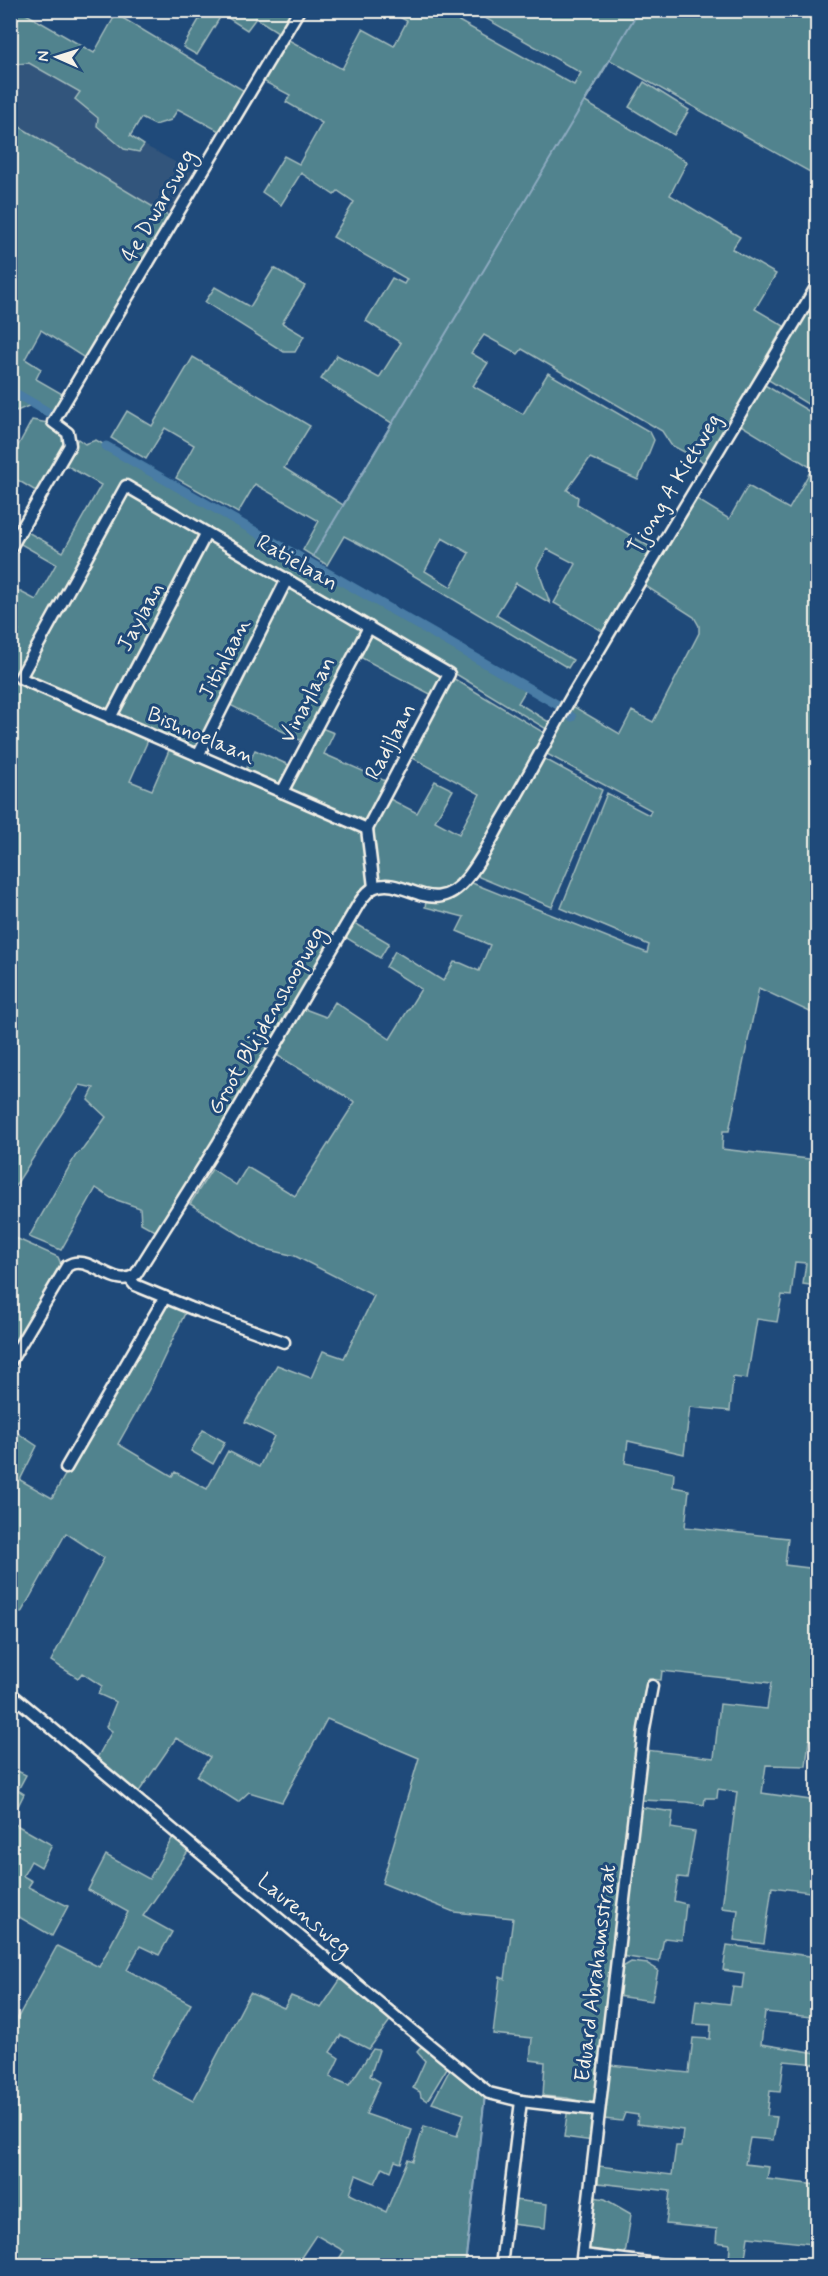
<svg xmlns="http://www.w3.org/2000/svg" width="828" height="2276" viewBox="0 0 828 2276" font-family="Mynerve,sans-serif">
	<style>
		.built { fill: #32547b }
		.green { fill: #51838e; stroke: #a2babb; stroke-width: 1.5; fill-rule: evenodd }
		.lines { fill: none; stroke-linecap: round; stroke-linejoin: round }
		.stream { stroke: #8daac0; stroke-width: 2 }
		.canal { stroke: #487ba5; stroke-width: 9 }
		.minor-casing { stroke: #f4f1e8; stroke-width: 15 }
		.minor { stroke: #1f4a7a; stroke-width: 10 }
		.labels { text-anchor: middle; dominant-baseline: central; stroke-width: 6; stroke-linejoin: round; paint-order: stroke }
		.street-label { font-size: 22px; fill: #f4f1e8; stroke: #1f4a7a }
	</style>
	<rect width="100%" height="100%" fill="#1f4a7a"/>
	<filter id="ink" filterUnits="userSpaceOnUse"><feTurbulence type="fractalNoise" baseFrequency=".0167" numOctaves="2"/><feDisplacementMap in="SourceGraphic" scale="12" xChannelSelector="R" yChannelSelector="G"/><feConvolveMatrix kernelMatrix="1 2 1 2 8 2 1 2 1" color-interpolation-filters="sRGB"/></filter>
	<g filter="url(#ink)">
		<path class="built" d="M11,60L16,64L29,63L81,92L76,100L139,152L144,145L195,173L170,217L11,121Z"/>
		<g class="green">
			<path d="M11,11H21L94,53L116,14L246,92L221,132L178,109L171,120L155,125L141,118L130,136L144,145L139,152L124,149L97,126L98,118L75,99L80,92L29,63L16,64L11,60Z"/>
			<path d="M204,11H295L281,34L256,18L247,30L222,14L197,55L183,47Z"/>
			<path d="M388,11H441L574,85L581,73L473,11H817V176L610,60L585,102L687,162L670,195L740,237L732,249L776,274L755,309L784,326L705,463L671,445L662,431L522,349L518,354L484,335L471,353L488,363L473,386L523,414L548,373L650,432L654,440L638,480L590,458L567,490L578,497L577,504L652,548L604,632L554,603L576,564L547,549L537,567L550,603L516,583L496,615L573,660L568,668L371,550L344,536L327,565L303,550L319,521L255,484L238,513L176,478L194,445L165,428L146,459L111,438L127,411L152,426L193,357L310,426L284,468L343,505L392,423L321,379L337,355L379,378L401,343L366,321L392,278L404,284L407,279L333,237L354,202L338,191L334,195L301,173L281,205L262,192L284,156L299,164L322,123L286,102L290,95L263,81L287,39L342,69L363,29L394,46L407,21ZM442,538L469,553L451,587L425,571Z"/>
			<path d="M644,82L689,110L674,135L629,107Z"/>
			<path d="M10,121L170,217L86,359L41,330L25,359L41,369L36,379L64,395L53,415L33,404L17,411L11,408Z"/>
			<path d="M274,268L305,286L282,323L304,336L295,352H284L205,302L215,287L250,307Z"/>
			<path d="M815,296L818,298L817,410L767,379Z"/>
			<path d="M763,384L817,416V1013H812L759,988L729,1131H723L722,1149L817,1160V1286L803,1284L806,1263L795,1262L791,1296L782,1295L777,1322L757,1319L747,1379L733,1377L730,1411L690,1407L684,1454L628,1441L625,1463L674,1473L673,1487L689,1490L685,1527L788,1538L785,1565L817,1569V1740H809L806,1766L766,1765L762,1793L817,1801V1816H814L810,1840L817,1842V1893L772,1887L764,1944L734,1940L738,1910L722,1908L737,1792L718,1789L717,1798H705L704,1805L687,1802L641,1800L646,1750L714,1758L720,1704L767,1709L771,1683L662,1671L661,1680L649,1679L641,1731L595,2100L590,2104L567,2098L543,2096L545,2062L530,2060L532,2038L493,2034L500,1977L505,1979L513,1918L454,1912L382,1883L419,1758L327,1719L282,1802L249,1792L238,1802L197,1776L210,1757L176,1738L138,1793L97,1758L112,1731L106,1727L116,1702L98,1694L102,1686L82,1673L78,1678L51,1661L104,1558L66,1533L21,1613L11,1606L10,1428L37,1446L20,1480L52,1498L165,1299L187,1309L149,1389L118,1444L172,1476L175,1472L207,1489L228,1451L259,1467L274,1436L245,1422L277,1365L311,1378L323,1351L344,1358L374,1296L295,1256L262,1248L190,1204L212,1169L236,1185L247,1167L295,1196L355,1102L275,1054L302,1008L326,1017L335,1002L390,1039L421,989L386,967L395,951L443,981L454,962L461,963L479,971L490,945L457,931L464,917L425,907L426,902C446,900 458,897 472,883L647,953L649,945L561,908L607,793L649,815L651,810L545,753L571,705L620,734L632,711L653,722L699,633V626L694,617L644,585L695,498L729,519L748,486L789,509L812,468L739,424Z"/>
			<path d="M32,420L53,424L68,442L40,490H34L11,476L10,456L12,457Z"/>
			<path d="M78,439L85,444L96,440L527,688L518,703L552,724L548,730L451,671L125,483L16,679L149,738L130,781L152,790L170,748L365,831L369,886L159,1233L141,1223L140,1208L111,1198L96,1188L61,1250L29,1237L76,1155L83,1149L106,1117L88,1100L94,1088L80,1085L10,1194V644L19,631L11,626V587L36,600L56,564L19,543L26,531L63,552L101,485L64,464Z"/>
			<path d="M127,489L203,535L108,715L24,677Z"/>
			<path d="M209,538L283,581L196,752L113,717Z"/>
			<path d="M289,584L365,628L304,742L228,704Z"/>
			<path d="M371,632L446,675L434,696L358,656Z"/>
			<path d="M451,677L546,734L468,872L458,884L438,894L377,884L371,831L388,798L417,813L435,781L453,790L435,821L459,834L480,794L409,756Z"/>
			<path d="M319,727L334,733L324,754L388,782L366,825L286,791Z"/>
			<path d="M255,750L291,766L281,788L245,772Z"/>
			<path d="M543,758L602,790L552,907L479,877L477,872Z"/>
			<path d="M353,922L389,943L380,958L345,937Z"/>
			<path d="M11,1236L58,1257L61,1264L11,1350Z"/>
			<path d="M203,1430L225,1442L213,1464L191,1451Z"/>
			<path d="M11,1768L26,1775L18,1790L24,1794L11,1820Z"/>
			<path d="M639,1807L673,1812L671,1828L695,1832L687,1878L678,1877L674,1901L686,1904L682,1940L664,1938L659,1962L622,1956Z"/>
			<path d="M11,1822L52,1845L41,1867L31,1861L23,1876L32,1881L28,1887L68,1906L52,1936L14,1914L11,1919Z"/>
			<path d="M173,1837L189,1850L143,1916L172,1932L159,1955L140,1946L127,1970L191,2004L150,2078L193,2101L250,1993L284,2008L291,1996L321,2008L342,1977L392,2018L369,2049L341,2035L330,2052L339,2058L330,2077L349,2085L373,2049L379,2050L370,2076L380,2082L366,2114L412,2130L401,2163L395,2161L391,2171L383,2167L375,2183L356,2175L350,2194L386,2212L408,2159L413,2161L424,2126L457,2136L464,2114L432,2103L449,2071L454,2069L485,2094L465,2265H335L344,2251L316,2235L300,2259L311,2265L11,2266V2030L57,1946L99,1967L128,1912L88,1890L106,1855L149,1879Z"/>
			<path d="M727,1945L817,1957V1996H814L811,2017L765,2012L761,2044L817,2053V2064L784,2061L780,2092L770,2091L767,2116L777,2117L773,2140L750,2138L745,2164L769,2167L767,2179L817,2185L812,2244L748,2237L744,2265L729,2263L730,2244L716,2242L717,2229L666,2224L670,2191L598,2183L599,2166L672,2175L676,2146H681L683,2130L637,2124L638,2115L625,2113L622,2121L604,2119L610,2065L689,2073L693,2038L710,2039L711,2025L693,2024L696,2000L730,2004L733,1987L742,1988L744,1973L723,1970Z"/>
			<path d="M631,1962L648,1964L658,1970L652,2001L617,1996L621,1968Z"/>
			<path d="M423,2045L447,2064V2068L427,2101L421,2097L420,2092L413,2088L425,2061L417,2052Z"/>
			<path d="M568,2107L590,2114L594,2118L593,2141L564,2137Z"/>
			<path d="M594,2197L605,2199L631,2214L625,2255L589,2252Z"/>
			<path d="M514,2200L547,2204L545,2228L511,2224Z"/>
		</g>
		<g class="lines">
			<g class="stream">
				<path d="M313,556L639,10"/>
				<path d="M465,2266L485,2096"/>
			</g>
			<g class="canal">
				<path d="M10,390L53,415"/>
				<path d="M106,446L558,705"/>
				<path d="M569,715L572,717"/>
			</g>
			<g class="minor-casing">
				<g id="minor">
					<path d="M126,486L449,674L367,829L20,678Z"/>
					<path d="M10,549L70,445L68,433L53,422L299,10"/>
					<path d="M110,718L206,534"/>
					<path d="M198,756L287,579"/>
					<path d="M282,792L369,627"/>
					<path d="M367,829L374,887"/>
					<path d="M130,1279L135,1285L193,1309L284,1342"/>
					<path d="M10,1362L67,1266C89,1251 115,1292 136,1274L217,1145L359,903C363,897 368,890 375,887C405,875 433,921 467,878C480,862 490,843 500,824C526,781 548,737 573,694C654,557 736,421 818,284"/>
					<path d="M66,1468L165,1297"/>
					<path d="M10,1693L409,2028L489,2093L521,2101L599,2110"/>
					<path d="M583,2255L674,2266"/>
					<path d="M501,2266L521,2101"/>
					<path d="M581,2266L644,1729L652,1686"/>
					<path d="M814,2266L818,2239"/>
				</g>
			</g>
			<use href="#minor" class="minor"/>
		</g>
	</g>
	<g class="labels">
		<g class="street-label">
			<text transform="translate(159 206) rotate(-60)">4e Dwarsweg</text>
			<text transform="translate(675 484) rotate(-59)">Tjong A Kietweg</text>
			<text transform="translate(297 563) rotate(30)">Ratielaan</text>
			<text transform="translate(141 617) rotate(-62)">Jaylaan</text>
			<text transform="translate(225 659) rotate(-63)">Jitinlaan</text>
			<text transform="translate(308 700) rotate(-62)">Vinaylaan</text>
			<text transform="translate(201 736) rotate(23)">Bishnoelaan</text>
			<text transform="translate(391 742) rotate(-62)">Radjlaan</text>
			<text transform="translate(267 1021) rotate(-60)">Groot Blijdenshoopweg</text>
			<text transform="translate(304 1915) rotate(40)">Laurensweg</text>
			<text transform="translate(596 1973) rotate(-83)">Eduard Abrahamsstraat</text>
		</g>
	</g>
	<rect width="828" height="2276" fill="none" stroke="#1f4a7a" stroke-width="36"/>
	<rect x="18" y="18" width="792" height="2240" fill="none" stroke="#f4f1e8" stroke-width="2" filter="url(#ink)"/>
	<g transform="translate(57 57) rotate(273)" stroke="#1f4a7a" stroke-width="4.5" paint-order="stroke">
	<path d="M0-4.5L10 22L0 15L-10 22Z" fill="#f4f1e8"/>
	<text y="-9" font-size="16" font-weight="bold" text-anchor="middle" fill="#f4f1e8">N</text>
	</g>
</svg>
